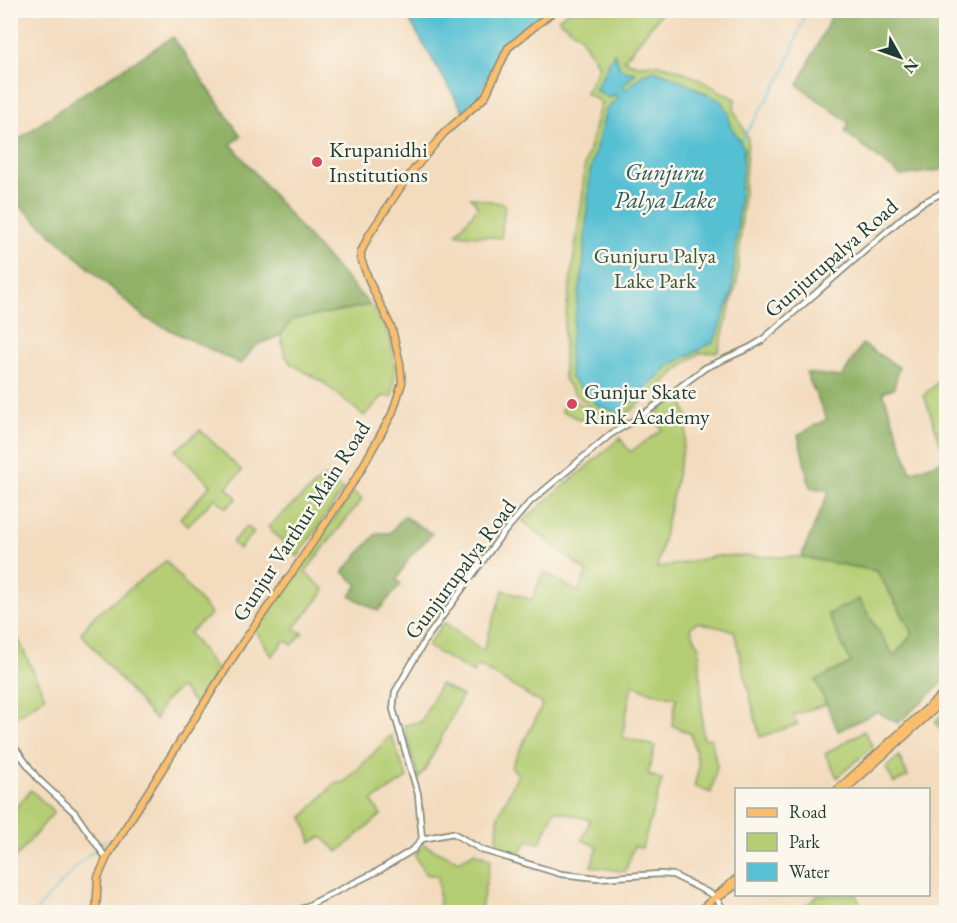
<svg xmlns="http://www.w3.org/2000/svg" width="957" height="923" viewBox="0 0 957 923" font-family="'EB Garamond',serif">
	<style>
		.green { fill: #b5ce74; stroke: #6a8654; stroke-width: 1.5 }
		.forest { fill: #90b166; stroke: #58774d; stroke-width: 1.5 }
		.water { fill: #57c0d3; stroke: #3b7e84; stroke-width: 1.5 }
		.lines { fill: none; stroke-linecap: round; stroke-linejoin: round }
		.stream { stroke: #57c0d3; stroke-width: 1.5 }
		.minor-casing { stroke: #898c79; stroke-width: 8 }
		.major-casing { stroke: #898c79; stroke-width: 9 }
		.minor { stroke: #fff; stroke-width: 4.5 }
		.major { stroke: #fabe6e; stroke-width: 6 }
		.poi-dot { fill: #d1495b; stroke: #fbf7ec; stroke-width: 2 }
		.labels { text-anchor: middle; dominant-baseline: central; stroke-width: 5; stroke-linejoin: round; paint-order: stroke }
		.poi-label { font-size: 22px; fill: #1f3d34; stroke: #fbf7ec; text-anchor: start }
		.park-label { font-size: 22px; fill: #3d5a41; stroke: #fbf7ec }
		.street-label { font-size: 22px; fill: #1f3d34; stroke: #fbf7ec }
		.water-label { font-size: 24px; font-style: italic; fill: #2d5e5c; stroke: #fbf7ec }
	</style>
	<rect width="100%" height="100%" fill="#fbf7ec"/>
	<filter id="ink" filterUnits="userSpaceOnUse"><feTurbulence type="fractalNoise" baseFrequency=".0167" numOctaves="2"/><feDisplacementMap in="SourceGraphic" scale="12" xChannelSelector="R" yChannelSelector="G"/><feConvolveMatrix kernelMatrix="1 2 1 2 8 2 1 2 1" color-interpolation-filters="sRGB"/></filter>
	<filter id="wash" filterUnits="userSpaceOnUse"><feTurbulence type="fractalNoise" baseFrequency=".008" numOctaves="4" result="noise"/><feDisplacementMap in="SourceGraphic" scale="24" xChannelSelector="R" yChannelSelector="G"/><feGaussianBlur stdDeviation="1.35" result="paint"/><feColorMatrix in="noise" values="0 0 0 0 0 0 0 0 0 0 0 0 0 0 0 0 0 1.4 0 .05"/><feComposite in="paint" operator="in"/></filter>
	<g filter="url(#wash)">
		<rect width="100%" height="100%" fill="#f3dbbe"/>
		<g class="green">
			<path d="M569,11H663L624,60C641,69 645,62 661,65C686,69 712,88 735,99L734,110L748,139L737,282L718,352L700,353L687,362L618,422L609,423L574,393L564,379V328L583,191L584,169L601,102L585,93L599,67L581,37L558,19Z"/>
			<path d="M471,197L505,204L501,238L456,234L478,207Z"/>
			<path d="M370,305C393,331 399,362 392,397L383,396L364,416L324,383L290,363L284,353L281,335L292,320Z"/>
			<path d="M946,375V459L924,395Z"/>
			<path d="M680,395L689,420L657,568L718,556L801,557L877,571L913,633L894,657L859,600L828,614L851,663L816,680L826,704L793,715L798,724L760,737L734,631L697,622L690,628L699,647L703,738L711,739L717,766L711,793L694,786L699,767L691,734L672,725L676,698L645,690L632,684L622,737L655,746L648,774L662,780L642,848L634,846L625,872L591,866L598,847L582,840L590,820L555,810L540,843L528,840L519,854L497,845L498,816L518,774L511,767L543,704L478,665L473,673L427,646L444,622L483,651L503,590L532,600L543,572L578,592L587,572L523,521L620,438L630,452L662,430L653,415Z"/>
			<path d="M568,398L592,410L586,422L561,411Z"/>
			<path d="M200,430L242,471L226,487L237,498L226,508L215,498L188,525L180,518L211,485L175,451Z"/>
			<path d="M324,477L343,490L298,557L268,527Z"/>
			<path d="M353,492L362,499L305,572L325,590L294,629L303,633L292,645L285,640L272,656L255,630Z"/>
			<path d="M247,526L254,533L239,549L232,542Z"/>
			<path d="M166,561L211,614L189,633L218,671L197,706L180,687L164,702L155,720L81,633L95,615Z"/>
			<path d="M15,632L45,697L11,720L10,637Z"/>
			<path d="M440,684L462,696L425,770L418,779L404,725L421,722Z"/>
			<path d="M864,731L873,747L837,777L825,754Z"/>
			<path d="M391,735L407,778L372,801L381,815L338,852L322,837L311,842L303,817L335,783H342L347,780Z"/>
			<path d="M899,756L908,776L894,783L886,768Z"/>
			<path d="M31,790L54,812L11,863V813Z"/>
			<path d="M424,845L459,861L475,852L491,859L480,912H440L438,876L425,874L415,855Z"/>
			<path d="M818,895H856L864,912H794L811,902Z"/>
		</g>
		<g class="forest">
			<path d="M834,11H946V163L941,170L901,176L845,132L849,123L798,85Z"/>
			<path d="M173,37L241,136L231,144L304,232L370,305L292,320L281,335L255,346L241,364L145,318L11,198V145L76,98Z"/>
			<path d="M862,344L899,367L894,388L883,392L911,472L946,459V680L898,723L877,712L838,731L816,680L851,663L828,614L859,599L894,656L913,633L877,571L801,557L829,491L810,487L798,435L827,419L806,373L842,377Z"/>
			<path d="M404,516L432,534L409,558L397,580L401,584L378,611L350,596L358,585L343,572L377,533H390Z"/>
			<path d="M946,711V739L935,721Z"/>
		</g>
		<g class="water">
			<path d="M404,11H548L506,41L477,99L463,111Z"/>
			<path d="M614,53C622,66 616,72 636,73L623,86L625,90L644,74L654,70L679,80L721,101L729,114V123L744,148L732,294L714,342L669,366L619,413L597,405L571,378L569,351L583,270L590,172L606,110L618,98L615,94L610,98L595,90Z"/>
		</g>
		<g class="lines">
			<g class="stream">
				<path d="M740,143L783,74L807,10"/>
				<path d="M35,912L80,863L106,839"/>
			</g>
		</g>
	</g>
	<g filter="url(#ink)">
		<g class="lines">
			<g class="minor-casing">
				<g id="minor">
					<path d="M10,741L38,779L75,813L106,858"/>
					<path d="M422,839L453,833L482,850L561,874L598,878L660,874L673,875L715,896L725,912"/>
					<path d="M295,912L378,871L414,849L422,839L418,794L393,709L395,692L426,639L500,537L530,502L611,434L640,417L705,368L751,347L761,341L907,214L922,203L946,191"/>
				</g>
			</g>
			<g class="major-casing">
				<g id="major">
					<path d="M837,790L946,691"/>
					<path d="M845,790L946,699"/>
					<path d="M719,897L736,885"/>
					<path d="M96,912L98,877L108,855L243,642L294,570L358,475L392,414L402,383L400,363L392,329L370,283L361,259V252L369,235L406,179L444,133L485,97L508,48L555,10"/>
					<path d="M698,912L736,879"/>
				</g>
			</g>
			<use href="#minor" class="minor"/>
			<use href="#major" class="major"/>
		</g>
	</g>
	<g class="poi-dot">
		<circle cx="317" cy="162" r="6"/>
		<circle cx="572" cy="404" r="6"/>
	</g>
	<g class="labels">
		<g class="poi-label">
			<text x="329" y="149">Krupanidhi<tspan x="329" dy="25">Institutions</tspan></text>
			<text x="584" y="391">Gunjur Skate<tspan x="584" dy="25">Rink Academy</tspan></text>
		</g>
		<g class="park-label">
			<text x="655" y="255">Gunjuru Palya<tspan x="655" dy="25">Lake Park</tspan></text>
		</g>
		<g class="street-label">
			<text transform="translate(831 258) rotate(-41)">Gunjurupalya Road</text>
			<text transform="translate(301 521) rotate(-57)">Gunjur Varthur Main Road</text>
			<text transform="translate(460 569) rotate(-53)">Gunjurupalya Road</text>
		</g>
		<g class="water-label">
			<text x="665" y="171">Gunjuru<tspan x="665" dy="28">Palya Lake</tspan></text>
		</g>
	</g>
	<rect width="957" height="923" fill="none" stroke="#fbf7ec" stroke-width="36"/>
	<rect x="735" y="788" width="195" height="108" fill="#fbf7ec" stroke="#a3ada2" stroke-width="1.5"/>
	<rect x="747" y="808" width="30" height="9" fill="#fabe6e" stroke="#a3ada2" stroke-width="1.5"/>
	<text x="789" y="818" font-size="18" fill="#1f3d34">Road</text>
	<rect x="747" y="833" width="30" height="18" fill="#b5ce74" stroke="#a3ada2" stroke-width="1.5"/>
	<text x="789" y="848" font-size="18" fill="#1f3d34">Park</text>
	<rect x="747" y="863" width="30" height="18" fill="#57c0d3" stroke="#a3ada2" stroke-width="1.5"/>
	<text x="789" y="878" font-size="18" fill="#1f3d34">Water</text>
	<g transform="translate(900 57) rotate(130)" stroke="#fbf7ec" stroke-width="4.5" paint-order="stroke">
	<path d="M0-4.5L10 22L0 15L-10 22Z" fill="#1f3d34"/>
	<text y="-9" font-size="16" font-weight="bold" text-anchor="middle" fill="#1f3d34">N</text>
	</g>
</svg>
